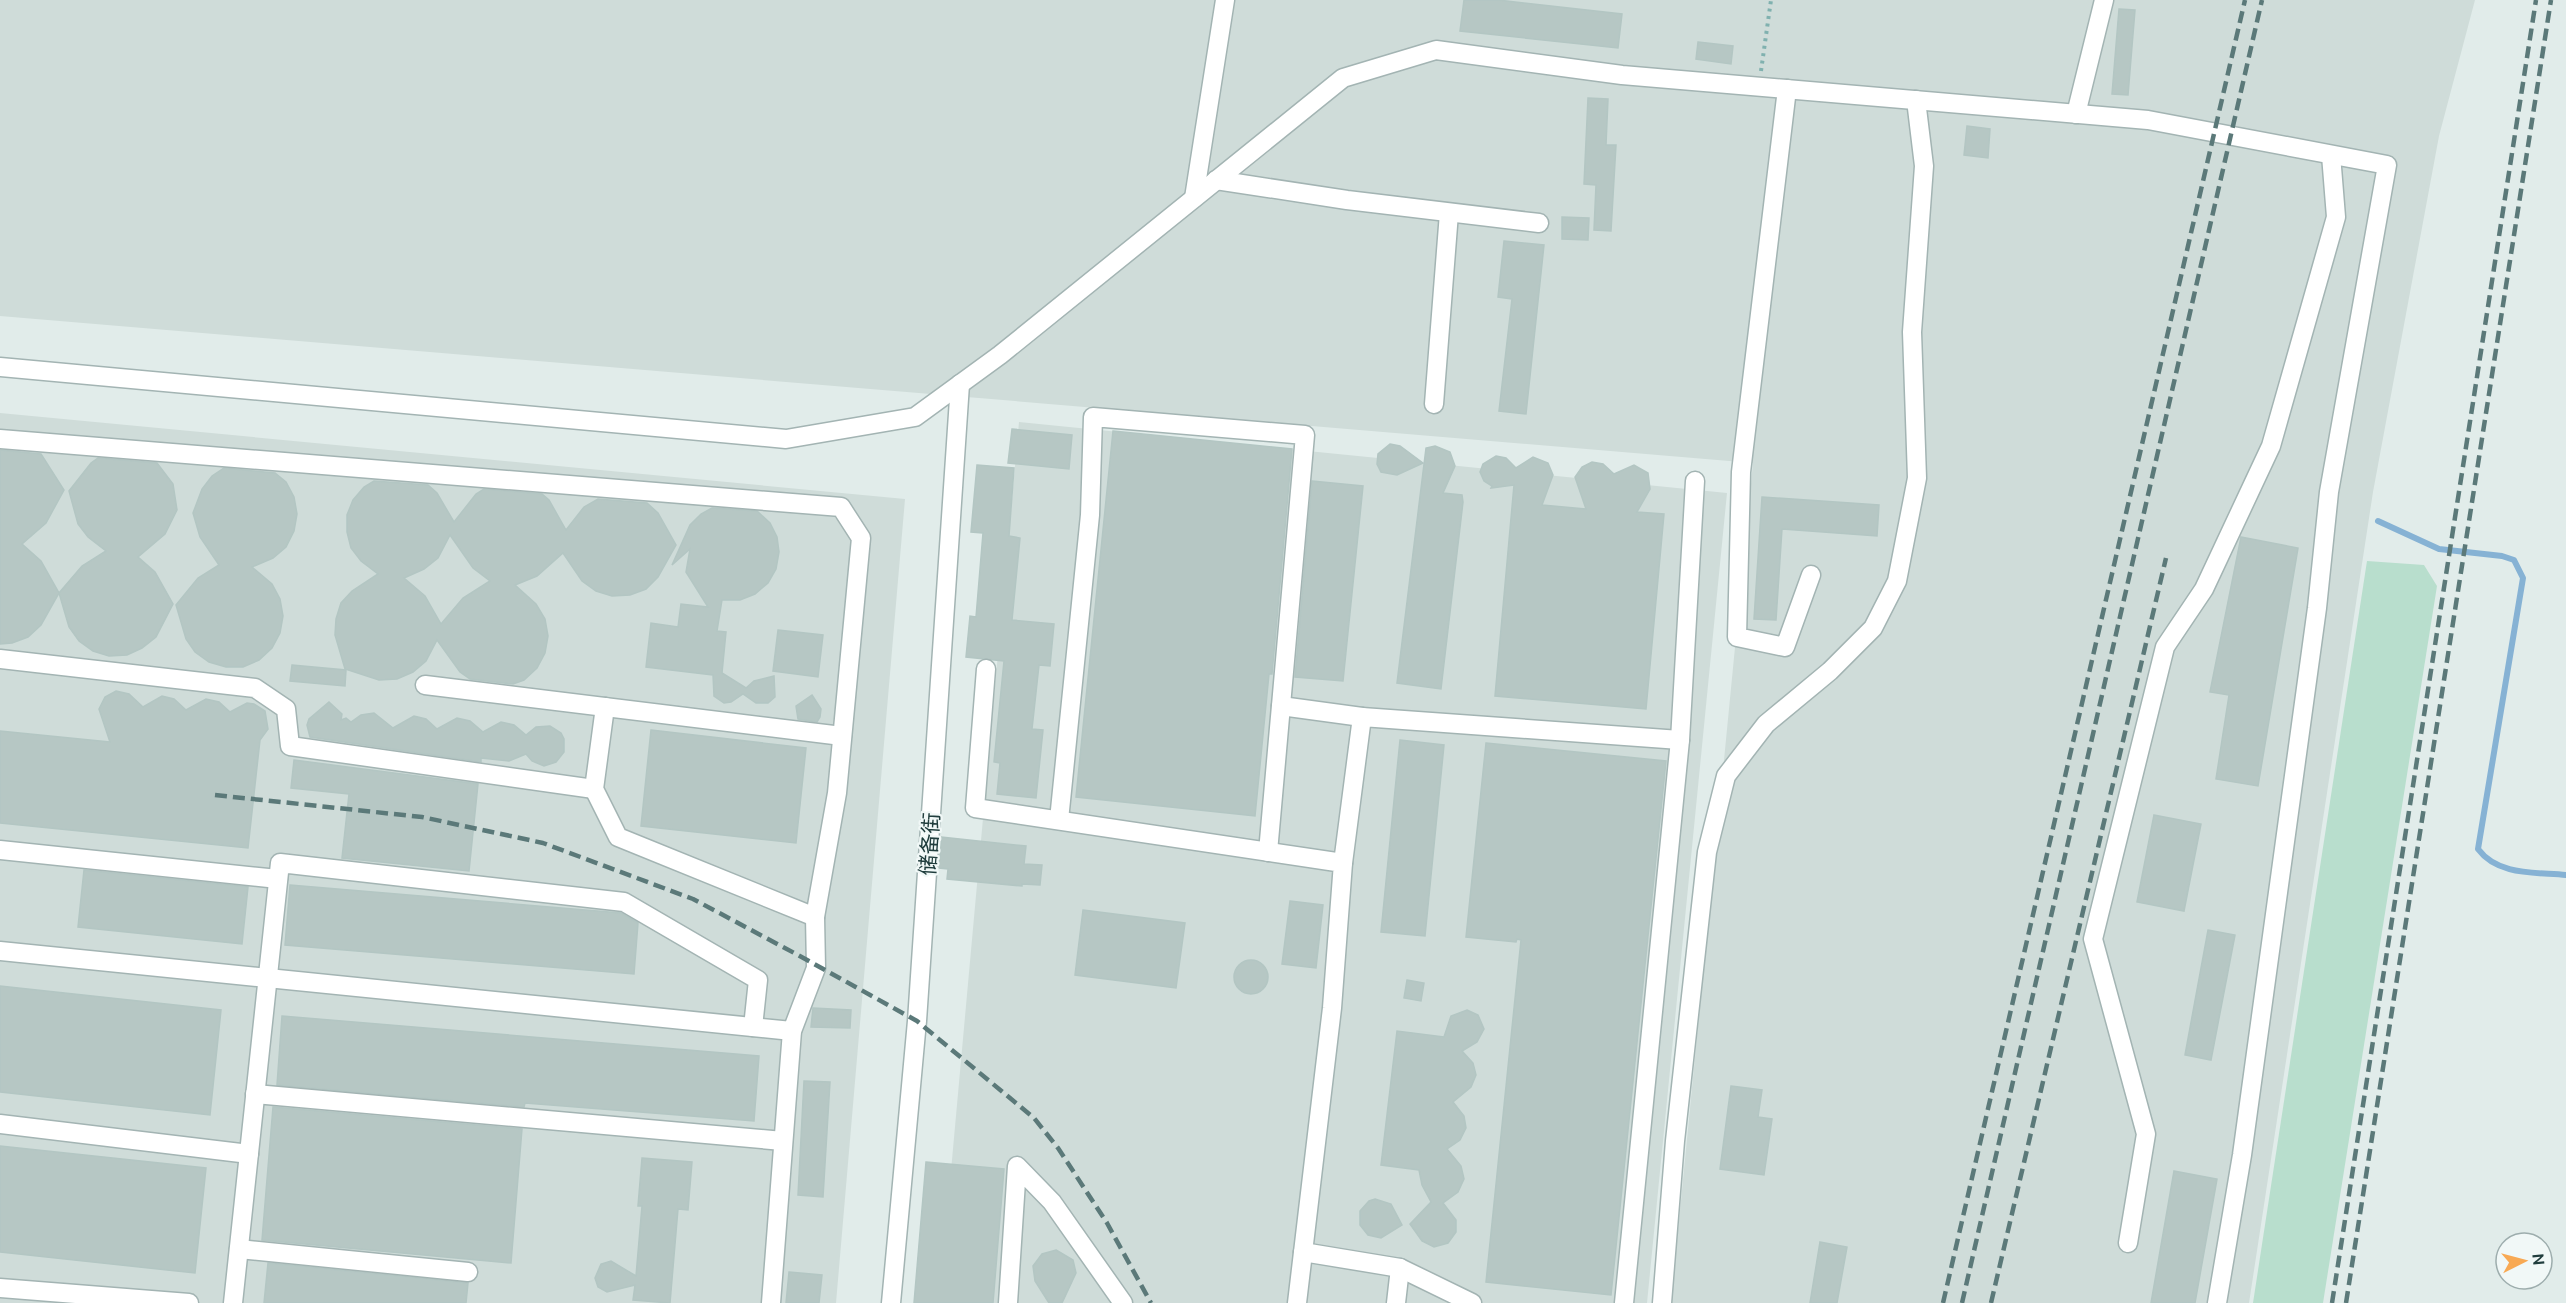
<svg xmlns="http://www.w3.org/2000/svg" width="2566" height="1303" viewBox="0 0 2566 1303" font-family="Ubuntu,'Noto Sans SC',sans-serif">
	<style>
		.built { fill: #cfdcd9 }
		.green { fill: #b8decd }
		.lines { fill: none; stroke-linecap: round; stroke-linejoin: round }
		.stream { stroke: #86b2d4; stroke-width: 6 }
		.building { fill: #b6c7c4; stroke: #b3c6c3; stroke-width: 1.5; fill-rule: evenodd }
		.minor-casing { stroke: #a3b4b3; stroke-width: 21 }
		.path { stroke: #80b1af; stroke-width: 4; stroke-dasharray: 3 4.5; stroke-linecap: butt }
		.minor { stroke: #fff; stroke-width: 18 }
		.rail { stroke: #5b7979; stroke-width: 4.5; stroke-dasharray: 12 6; stroke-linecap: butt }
		.labels { text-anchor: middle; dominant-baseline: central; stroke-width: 4.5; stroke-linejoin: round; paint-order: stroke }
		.street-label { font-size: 21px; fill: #203d3d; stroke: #f1f8f7 }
	</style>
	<rect width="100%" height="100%" fill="#e1ecea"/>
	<g class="built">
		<path d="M0,0H2475L2439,136L2373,492L2249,1303H1671L1753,463L0,316Z"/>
		<path d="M0,413L905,499L836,1303H0Z"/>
		<path d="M1019,422L1727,493L1647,1303H939Z"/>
	</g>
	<path class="green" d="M2367,561L2424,565L2437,586L2323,1303H2253Z"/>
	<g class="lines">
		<path class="stream" d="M2378,521L2439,549L2502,556L2514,560L2523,578L2478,849C2498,876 2536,872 2566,875"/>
	</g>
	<g class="building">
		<path d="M1464,0H1498L1622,14L1618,48L1460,31Z"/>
		<path d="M2119,9L2135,10L2128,95L2112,94Z"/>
		<path d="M1698,42L1733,46L1731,64L1696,59Z"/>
		<path d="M1588,98L1608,99L1606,145H1616L1611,231L1594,230L1596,185L1584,184Z"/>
		<path d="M1967,126L1990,129L1988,158L1964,155Z"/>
		<path d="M1562,217L1589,218L1588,240L1562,239Z"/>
		<path d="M1504,241L1544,245L1526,414L1499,411L1512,299L1498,297Z"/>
		<path d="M1012,429L1072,435L1069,469L1008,463Z"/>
		<path d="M1113,431L1292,449L1272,674H1269L1255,816L1076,797Z"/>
		<path d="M1390,444L1400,446L1423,463L1397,475L1381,472L1377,464L1378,454Z"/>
		<path d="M1435,446L1450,452L1455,466L1443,493L1462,495L1463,502L1441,689L1397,683L1426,448Z"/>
		<path d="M0,450L41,454L64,490L46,523L22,544L41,561L59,593L41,625L28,637L12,643L0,644Z"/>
		<path d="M1496,456L1506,458L1516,468L1533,457L1548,463L1553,475L1542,505L1586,509L1575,477L1582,467L1592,462L1603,464L1614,474L1634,465L1648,473L1650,489L1637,512L1664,514L1646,709L1495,696L1514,485L1491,488L1492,486L1484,481L1480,472L1483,464Z"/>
		<path d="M98,458L157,463L173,484L177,510L165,534L138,557L155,572L173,604L156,637L142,648L127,655L109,656L93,651L79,641L69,627L59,593L82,566L106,551L88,537L78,524L69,491L91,463Z"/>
		<path d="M977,465L1014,468L1009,536L1020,538L1012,620L1054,624L1050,666L1039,665L1032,729L1043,730L1036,798L997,794L1000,763L994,762L1004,661L966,657L970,616L976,617L983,533L971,532Z"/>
		<path d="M224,468L275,473L286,482L294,497L297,514L294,531L286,547L273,558L252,567L272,584L280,599L283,616L280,633L272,648L259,660L243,667H226L209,662L195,652L186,639L176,605L198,578L219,565L200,537L193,513L202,489L212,476Z"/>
		<path d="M374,481L428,485L437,493L454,522L476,494L484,489L542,494L549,500L566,530L584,507L598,499L647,503L658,513L676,545L658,577L646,589L630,595L612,596L596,591L582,581L563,553L537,576L515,585L536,604L545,619L548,636L545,653L537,668L524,680L513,684L470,679L460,672L437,640L426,661L413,672L397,679L379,680L345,669L335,635L336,619L341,603L352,591L378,574L361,561L351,548L347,532V515L353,500L364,487ZM450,535L473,568L490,581L463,598L441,624L425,596L404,578L424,569L438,558Z"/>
		<path d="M1312,481L1363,486L1343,681L1295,677Z"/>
		<path d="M1762,497L1879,505L1877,536L1782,529L1776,620L1754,619Z"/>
		<path d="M712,508L757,511L770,523L777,537L779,552L776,569L768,583L755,594L740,600H722L717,631L726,632L722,673L746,688L754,681L774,676L775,697L768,703H756L743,694L731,702L724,703L714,696L713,675L646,667L651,623L678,627L681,604L708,607L686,572L690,549L672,565L690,525L701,514Z"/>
		<path d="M2241,537L2298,548L2258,786L2216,779L2229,695L2210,692Z"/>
		<path d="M778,630L823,635L818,677L773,671Z"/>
		<path d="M292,665L346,670L345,686L290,681Z"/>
		<path d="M116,691L129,694L143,707L162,696L174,699L186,710L206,699L219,702L230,712L247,703L254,704L265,711L268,729L260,740L248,848L0,823V731L110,742L99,709L105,697Z"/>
		<path d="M812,695L821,709L820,717L817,722L798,719L796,706Z"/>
		<path d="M329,702L342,714L341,720L346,718L351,722L361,715L374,713L393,728L414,716L426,719L437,729L457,718L470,721L483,732L501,722L514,725L526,735L536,727L550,726L561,733L564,739V752L556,762L544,766L532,761L526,754L509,761L481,758V762L310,737L307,725L309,719Z"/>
		<path d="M651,730L806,748L796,843L641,826Z"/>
		<path d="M1400,740L1444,745L1425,936L1381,932Z"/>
		<path d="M1486,743L1666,761L1611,1295L1486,1282L1521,940L1517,939L1516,942L1466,937Z"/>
		<path d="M294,760L478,784L469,871L342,858L349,794L291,788Z"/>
		<path d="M2154,815L2201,824L2184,911L2137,902Z"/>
		<path d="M941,837L1026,846L1024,864L1042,865L1040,885L1022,884V886L947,879L948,869L939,868Z"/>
		<path d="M84,870L248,887L242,944L78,927Z"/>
		<path d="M290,885L621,913L638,923L634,974L285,945Z"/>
		<path d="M1290,901L1323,905L1316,968L1282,964Z"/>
		<path d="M1083,910L1185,923L1176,988L1075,975Z"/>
		<path d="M2208,930L2235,935L2211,1060L2185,1055Z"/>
		<circle cx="1251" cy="977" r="17"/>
		<path d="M1407,980L1424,983L1421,1001L1404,998Z"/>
		<path d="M0,986L221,1010L210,1115L0,1092Z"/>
		<path d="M813,1008L851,1010L850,1028L811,1027Z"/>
		<path d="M1467,1010L1478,1015L1484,1029L1477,1042L1462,1051L1473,1063L1476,1075L1471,1087L1453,1102L1464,1116L1466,1128L1460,1140L1447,1149L1461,1166L1464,1179L1458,1192L1443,1203L1456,1220V1232L1448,1243L1434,1247L1422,1241L1410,1224L1431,1202L1422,1185L1419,1170L1381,1165L1397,1031L1444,1037L1451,1016Z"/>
		<path d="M282,1016L759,1056L754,1121L525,1103L524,1107L277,1085Z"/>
		<path d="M804,1081L830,1082L823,1197L798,1195Z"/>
		<path d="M1731,1086L1762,1090L1758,1117L1772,1119L1764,1175L1720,1169Z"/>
		<path d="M273,1107L522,1129L511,1263L262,1240Z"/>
		<path d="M0,1146L206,1168L195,1273L0,1252Z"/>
		<path d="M642,1158L692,1162L688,1210L678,1209L670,1303L633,1300L635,1285L607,1292L598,1287L595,1278L601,1264L611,1261L636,1276L642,1206H638Z"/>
		<path d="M926,1162L1004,1169L993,1303H914Z"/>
		<path d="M2174,1171L2217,1179L2195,1303H2151Z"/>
		<path d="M1375,1199L1391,1204L1402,1225L1381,1238L1368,1235L1360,1225V1211L1369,1201Z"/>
		<path d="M1820,1242L1847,1247L1837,1303H1810Z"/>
		<path d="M1056,1250L1073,1260L1076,1273L1062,1303H1049L1035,1281L1033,1266L1042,1254Z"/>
		<path d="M268,1263L468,1283L466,1303H264Z"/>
		<path d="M789,1272L822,1275L819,1303H786Z"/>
	</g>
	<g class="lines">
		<g class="minor-casing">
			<g id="minor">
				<path d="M1787,89L1741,472L1737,637L1785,647L1811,575"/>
				<path d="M2076,114L2104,0"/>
				<path d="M1216,180L1347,200L1539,223"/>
				<path d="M1194,198L1225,0"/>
				<path d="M0,367L786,439L915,417L1000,355L1343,78L1436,50L1622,75L2148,120L2387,165L2329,492L2317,608L2242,1155L2217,1303"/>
				<path d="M1434,404L1449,213"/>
				<path d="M0,439L841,507L861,538L837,793L815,917L816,968L792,1031L771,1303"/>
				<path d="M0,659L255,688L286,709L290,746L594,789"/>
				<path d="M986,669L975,808L1343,863L1332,1008L1297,1303"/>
				<path d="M425,685L842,736"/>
				<path d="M1281,706L1362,717"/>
				<path d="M605,707L594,789L618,837L815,917"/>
				<path d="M1059,820L1090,515L1093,417L1305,435L1268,852"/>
				<path d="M0,850L278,879"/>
				<path d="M1343,863L1362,717L1680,740"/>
				<path d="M0,951L792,1031"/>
				<path d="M255,1094L783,1141"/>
				<path d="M0,1124L249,1154"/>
				<path d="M2128,1243L2146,1134L2093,939L2165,647L2204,589L2271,446L2336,217L2331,155"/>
				<path d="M239,1249L468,1272"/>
				<path d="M1303,1252L1400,1268L1472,1303"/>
				<path d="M0,1288L189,1303"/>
				<path d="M233,1303L280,863L624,902L758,980L753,1027"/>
				<path d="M891,1303L917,1021L960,384"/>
				<path d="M1008,1303L1017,1166L1052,1202L1123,1303"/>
				<path d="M1396,1303L1400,1268"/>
				<path d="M1624,1303L1680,740L1695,481"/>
				<path d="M1662,1303L1675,1141L1707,852L1726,776L1766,724L1830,671L1873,628L1897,581L1917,478L1912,332L1924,166L1916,100"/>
			</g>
		</g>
		<path class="path" d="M1761,71L1771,0"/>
		<use href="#minor" class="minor"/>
		<g class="rail">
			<path d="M215,795L422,817L543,843L693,899L798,955L917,1021L1034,1118L1058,1148L1107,1223L1151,1303"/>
			<path d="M1943,1303L2245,0"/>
			<path d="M1962,1303L2262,0"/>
			<path d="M1991,1303L2166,558"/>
			<path d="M2332,1303L2536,0"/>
			<path d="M2346,1303L2551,0"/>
		</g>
	</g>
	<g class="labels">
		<g class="street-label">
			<text transform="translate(929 844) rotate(-86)">储备街</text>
		</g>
	</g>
	<g transform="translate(2524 1261) rotate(84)"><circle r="28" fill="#f1f8f7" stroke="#9dadad" stroke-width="1.5"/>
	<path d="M0-4.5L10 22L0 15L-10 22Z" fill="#f8a953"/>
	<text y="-9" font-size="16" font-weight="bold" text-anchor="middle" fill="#203d3d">N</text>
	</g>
</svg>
